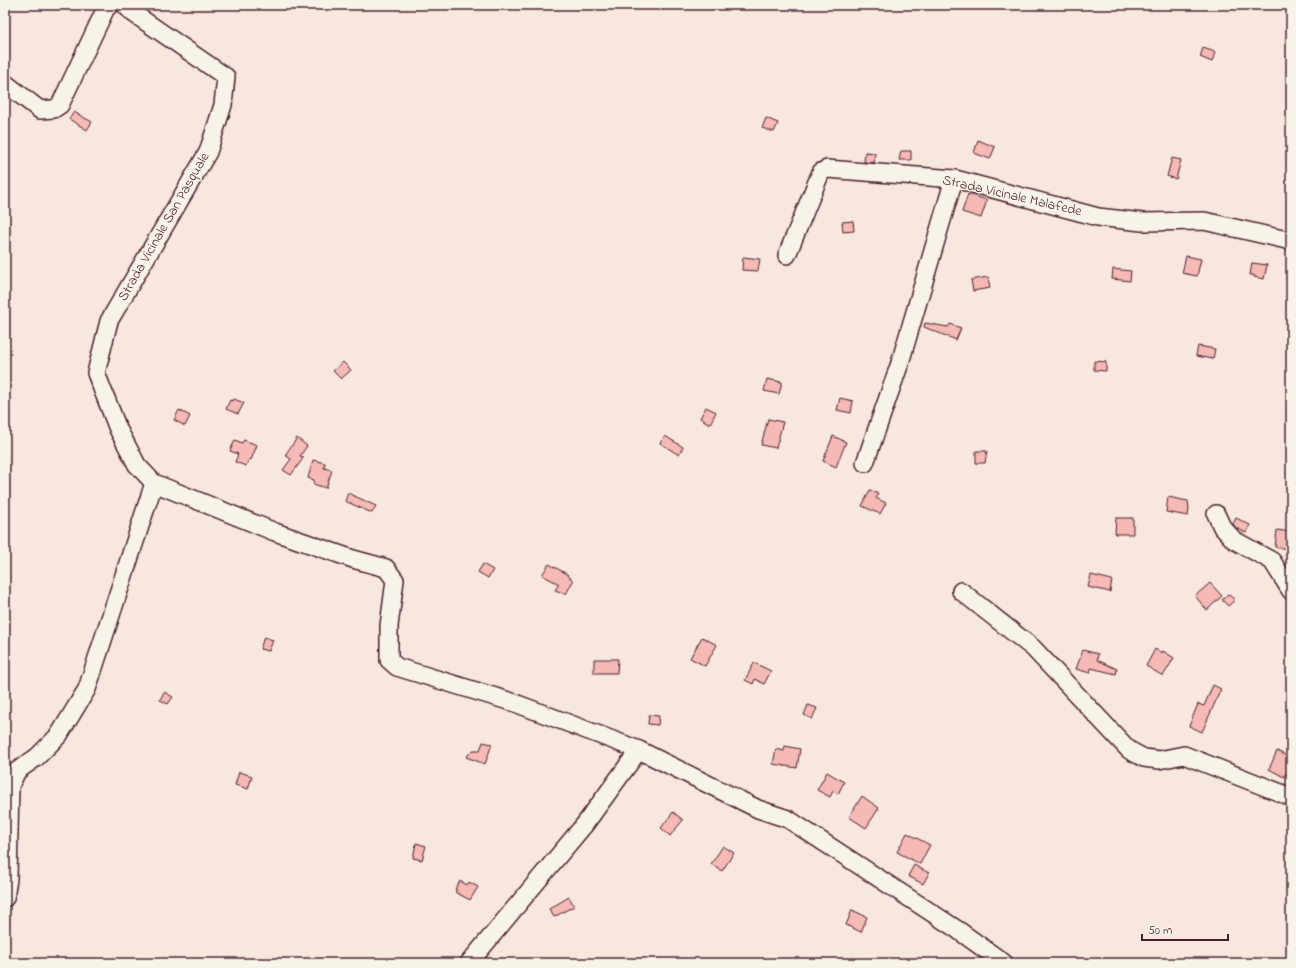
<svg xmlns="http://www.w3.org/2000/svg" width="1296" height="968" viewBox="0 0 1296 968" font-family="'Indie Flower',sans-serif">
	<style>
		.building { fill: #f5b9b6; stroke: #4a1f2b }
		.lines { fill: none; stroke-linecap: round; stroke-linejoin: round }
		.minor-casing { stroke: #4a1f2b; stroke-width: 20 }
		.minor { stroke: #f7f3e8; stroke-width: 17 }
		.labels { text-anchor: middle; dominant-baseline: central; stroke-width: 3; stroke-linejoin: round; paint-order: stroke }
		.street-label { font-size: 14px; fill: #4a1f2b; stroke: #f7f3e8 }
	</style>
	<rect width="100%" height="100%" fill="#f7e7de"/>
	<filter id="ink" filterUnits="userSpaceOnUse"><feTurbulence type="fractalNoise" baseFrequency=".025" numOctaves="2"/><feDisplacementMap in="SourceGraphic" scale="8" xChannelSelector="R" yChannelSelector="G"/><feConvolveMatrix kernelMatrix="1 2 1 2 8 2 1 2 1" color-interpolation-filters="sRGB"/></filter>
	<g filter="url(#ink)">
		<g class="building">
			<path d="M1203,48L1215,52L1212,62L1200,57Z"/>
			<path d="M74,112L92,122L87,130L69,119Z"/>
			<path d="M766,118L778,123L774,132L762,128Z"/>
			<path d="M978,140L995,147L990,159L974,153Z"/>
			<path d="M901,151H911V160H899Z"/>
			<path d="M865,152L875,153L874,163L864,162Z"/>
			<path d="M1172,158L1181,160L1176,179L1167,176Z"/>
			<path d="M968,194L987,200L981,218L962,212Z"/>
			<path d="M853,221L854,231L843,232L842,222Z"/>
			<path d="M1186,256L1201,259L1197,276L1182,273Z"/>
			<path d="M743,257L760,259L758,271L742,270Z"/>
			<path d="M1252,263L1267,265L1264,279L1254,277V275H1250Z"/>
			<path d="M1113,269L1131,271L1130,281L1112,279Z"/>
			<path d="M988,277L990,288L973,291L971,280Z"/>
			<path d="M925,323L948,327L950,324L961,328L956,340L924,327Z"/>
			<path d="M1198,346L1215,349L1213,359L1196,356Z"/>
			<path d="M1094,361L1106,362V371L1094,370Z"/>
			<path d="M343,362L351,370L341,379L333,371Z"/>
			<path d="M767,379L782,382L779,394L764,391Z"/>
			<path d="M840,398L853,401L851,413L837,410Z"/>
			<path d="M234,399L244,403L238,414L226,409L230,400L233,401Z"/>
			<path d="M706,407L716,412L710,424L700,418Z"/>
			<path d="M179,410L190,416L185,426L174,420Z"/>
			<path d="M768,419L783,422L776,448L761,445Z"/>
			<path d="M665,436L683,447L679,455L660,443Z"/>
			<path d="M833,436L846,442L836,467L823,461Z"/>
			<path d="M297,438L307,446L300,456L304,457L291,475L283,470L291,459L285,455Z"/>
			<path d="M235,440L242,443L244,440L257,445L251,460L249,459L246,466L235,462L238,454L230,451Z"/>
			<path d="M976,451H987L985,463H976Z"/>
			<path d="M313,460L325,463L324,468L332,470L326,488L313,484L314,480L308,478Z"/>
			<path d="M870,490L878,494L876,498L886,503L880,514L862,506Z"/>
			<path d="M348,493L376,506L372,513L345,501Z"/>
			<path d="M1168,497L1188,501L1189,508L1188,516L1166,512Z"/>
			<path d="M1116,518H1133V534H1115Z"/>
			<path d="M1236,518L1250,525L1246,533L1236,528L1233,524Z"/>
			<path d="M1277,530L1291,532L1289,549L1275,547Z"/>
			<path d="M483,564L493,570L488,578L478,572Z"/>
			<path d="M549,564L567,574L573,581L566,594L555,590L559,584L542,575Z"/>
			<path d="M1091,575L1112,580L1110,592L1088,587Z"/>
			<path d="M1210,583L1222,596L1207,610L1195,596Z"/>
			<path d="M1228,594L1235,600L1228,606L1222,600Z"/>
			<path d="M264,637L273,640L269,651L260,649Z"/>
			<path d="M702,637L717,645L705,666L690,658Z"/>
			<path d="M1155,649L1162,653L1163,651L1174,658L1163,676L1146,666Z"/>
			<path d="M1083,650L1098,654L1097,660L1117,669L1116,674L1091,668L1090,673L1076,669Z"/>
			<path d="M594,659H618L617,673H594Z"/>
			<path d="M754,663L771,671L764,684L755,679L753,684L745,680Z"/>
			<path d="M1213,685L1221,689L1202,732L1189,726L1198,704L1204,706Z"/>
			<path d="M164,692L173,697L168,704L160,700Z"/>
			<path d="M808,705L817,708L812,719L804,715Z"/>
			<path d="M649,715L659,716L658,725L648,724Z"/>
			<path d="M483,742L492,744L485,764L466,757L473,750H480Z"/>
			<path d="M785,746L800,749L797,768L773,764L776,749L784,751Z"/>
			<path d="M1277,751L1291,758V764L1284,777L1269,769Z"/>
			<path d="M239,772L252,776L248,789L235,785Z"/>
			<path d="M827,772L844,782L838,794L833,791L830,797L817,790Z"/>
			<path d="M862,796L879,808L866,828L849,817Z"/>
			<path d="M673,812L683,820L670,836L661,828Z"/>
			<path d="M907,833L930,845L920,864L897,852Z"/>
			<path d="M416,843L426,846L422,860L413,858Z"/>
			<path d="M723,846L734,853L722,871L711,864Z"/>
			<path d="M914,865L929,873L923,884L908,876Z"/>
			<path d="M460,881L467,885L469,882L478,887L470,900L455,892L457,890L455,889Z"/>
			<path d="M569,897L574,906L554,917L549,909Z"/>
			<path d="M852,910L867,917L861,932L846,925Z"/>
		</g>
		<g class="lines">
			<g class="minor-casing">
				<g id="minor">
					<path d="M125,5L133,13L226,77L223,105L208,152L109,321L96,373L118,429L137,465L154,483L275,532L353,559L386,568L395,580L389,626V660L397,667L515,703L639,750L758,809L788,819L958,930L1004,963"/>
					<path d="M5,83L40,110L54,109L60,105L106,8L110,5"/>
					<path d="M787,255L821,172L827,169L955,179L1098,217L1142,222L1204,221L1291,241"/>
					<path d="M865,463L900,363L954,179"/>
					<path d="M1216,514L1222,527L1234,540L1272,561L1291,591"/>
					<path d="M961,591L1033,648L1129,750L1144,758L1159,760L1184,755L1291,797"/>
					<path d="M5,898L8,879L10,786L17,771L37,757L59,735L87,689L154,483"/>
					<path d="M469,963L585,824L639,750"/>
				</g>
			</g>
			<use href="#minor" class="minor"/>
		</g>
	</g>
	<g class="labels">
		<g class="street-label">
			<text transform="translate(1012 196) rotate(13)">Strada Vicinale Malafede</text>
			<text transform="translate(164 227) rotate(-60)">Strada Vicinale San Pasquale</text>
		</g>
	</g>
	<rect width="1296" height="968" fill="none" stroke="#f7f3e8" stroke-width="20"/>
	<rect x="10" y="10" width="1276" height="948" fill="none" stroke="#4a1f2b" stroke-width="1.5" filter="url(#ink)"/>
	<path d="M1142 934v6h86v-6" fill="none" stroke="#4a1f2b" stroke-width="2"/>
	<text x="1148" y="934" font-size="12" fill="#4a1f2b" stroke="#f7f3e8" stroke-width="3" paint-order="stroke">50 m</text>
</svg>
